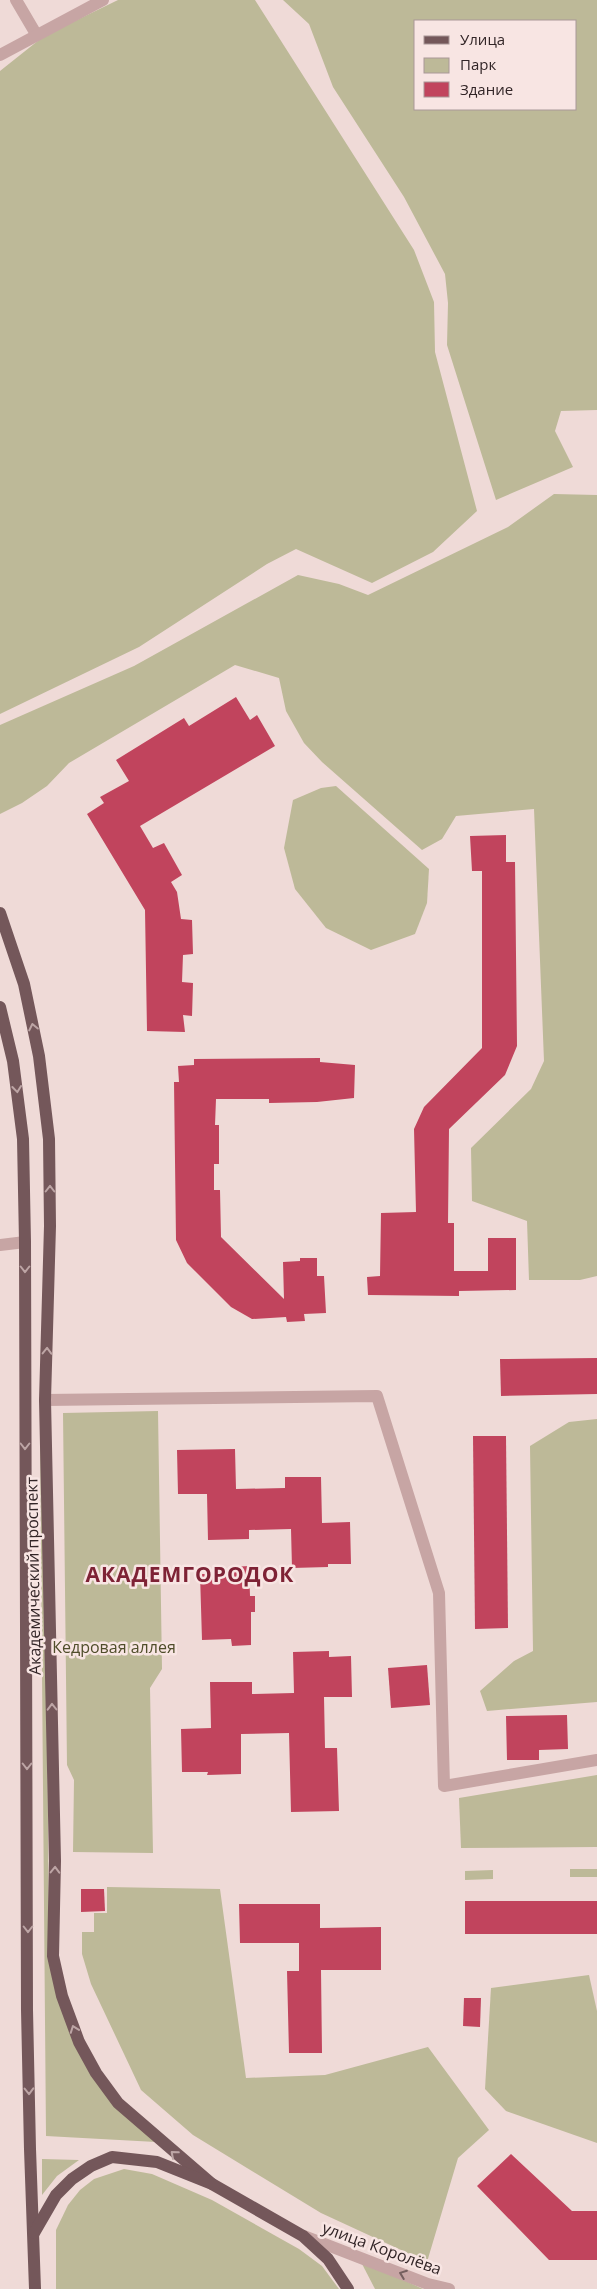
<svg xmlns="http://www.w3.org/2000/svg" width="597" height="2289" viewBox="0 0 597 2289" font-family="'Open Sans',sans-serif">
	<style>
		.green { fill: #bdb998; fill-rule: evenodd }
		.building { fill: #c1445d }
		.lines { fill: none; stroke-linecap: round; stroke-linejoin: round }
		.minor { stroke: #c7a5a4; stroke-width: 12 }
		.major { stroke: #74575a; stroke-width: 12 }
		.oneway { stroke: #bda5a5 }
		.oneway2 { stroke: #755f5f }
		.labels { text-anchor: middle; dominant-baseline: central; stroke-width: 5; stroke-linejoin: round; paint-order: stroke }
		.street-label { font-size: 16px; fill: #322527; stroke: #f8e5e3 }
		.park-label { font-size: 16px; fill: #4f4d2a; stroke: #f8e5e3 }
		.district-label { font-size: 21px; font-weight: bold; letter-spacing: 1px; fill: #7e2235; stroke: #f8e5e3 }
	</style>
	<rect width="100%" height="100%" fill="#efdad7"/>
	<g class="green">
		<path d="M118,0H255L414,250L434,302L435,352L477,511L433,552L372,583L296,549L267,564L139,647L0,714V71L44,36Z"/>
		<path d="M283,0H597V410L561,411L555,431L573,467L496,500L447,345L448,303L445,274L404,197L333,87L309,24ZM416,21H576V109H416Z"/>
		<path d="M554,494L597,495V1276L580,1280H529L527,1221L472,1201L471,1148L531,1089L544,1061L534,809L456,816L442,839L422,850L322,762L304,743L286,711L279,678L235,665L69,763L47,786L22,803L0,814V725L134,666L298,575L339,584L368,595L508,527Z"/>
		<path d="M336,786L429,869L427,903L415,934L371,950L326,928L295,889L284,848L293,800L321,788Z"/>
		<path d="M158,1411L162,1669L150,1688L153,1853L73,1852L74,1780L67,1765L63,1413Z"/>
		<path d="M597,1419V1702L487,1711L480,1691L514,1661L533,1651L530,1446L569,1422Z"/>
		<path d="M40,1438H45L49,1949L55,1981L108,2094L156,2142L46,2136Z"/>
		<path d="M597,1775V1847L461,1848L459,1798Z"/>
		<rect x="570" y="1869" width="27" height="8"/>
		<path d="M493,1870V1879L465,1880V1871Z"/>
		<path d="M107,1887L220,1889L246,2078L325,2075L428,2047L489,2130L458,2158L427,2262L321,2213L193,2135L141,2090L91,1984L82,1954V1932H94V1913H107Z"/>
		<path d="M589,1975L597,2011V2143L506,2111L485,2089L491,1988Z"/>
		<path d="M42,2159L79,2160L57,2176L42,2195Z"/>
		<path d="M124,2169L152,2174L212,2200L299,2249L322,2266L339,2289H56V2230L68,2205L80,2190L94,2179Z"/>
		<path d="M360,2260L423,2289H375Z"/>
	</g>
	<g class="building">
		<path d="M236,697L250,720L257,715L275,746L140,826L153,848L164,843L182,875L171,882L177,892L181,919L192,920L193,954L183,955L182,982L193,983L192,1016L183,1015L185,1032L147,1031L145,910L87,814L104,803L100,797L129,781L116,760L184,718L189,726Z"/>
		<path d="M506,835V862H515L517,1046L505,1075L449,1129L448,1223H454V1271H488V1238H516V1290L459,1291V1296L368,1295L367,1277L380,1276L381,1213L416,1212L414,1129L424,1107L482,1048V871H472L470,836Z"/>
		<path d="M320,1058V1062L355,1065L354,1098L317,1102L269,1103V1099H216L215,1125H219V1164H214V1190H220L221,1237L284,1299L283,1262L300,1261V1258H317V1276H324L326,1313L304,1314L305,1321L287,1322L286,1317L252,1319L231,1307L187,1263L176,1240L174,1082H179L178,1066L194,1065V1059Z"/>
		<path d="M597,1358V1394L501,1396L500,1359Z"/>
		<path d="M473,1436H506L508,1628L475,1629Z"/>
		<path d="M235,1449L236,1489L285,1488V1477H321L322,1523L350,1522L351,1564H328V1567L292,1568L291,1529L249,1530V1539L208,1540L207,1494H178L177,1450Z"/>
		<path d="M249,1566L250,1596H255V1612H251V1645L232,1646L231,1639L202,1640L200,1574H232V1567Z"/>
		<path d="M329,1651V1657L351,1656L352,1697H324L325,1748H337L339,1811L291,1812L289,1733L241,1734V1774L207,1775L208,1772H182L181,1729L211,1728L210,1682H252V1694L294,1693L293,1652Z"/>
		<path d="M427,1665L430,1705L391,1708L388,1668Z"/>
		<path d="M567,1715L568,1749L539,1750V1760H507L506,1716Z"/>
		<path d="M81,1889H104L105,1911L81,1912Z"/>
		<rect x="465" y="1901" width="132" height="33"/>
		<path d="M239,1904H320V1928L381,1927V1970H321L322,2053H289L287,1971H299V1943H240Z"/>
		<path d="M464,1998H481L480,2027L463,2026Z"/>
		<path d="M511,2154L572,2211H597V2260H549L477,2186Z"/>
	</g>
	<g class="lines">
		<g class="minor">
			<path d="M16,0L36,34"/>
			<path d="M0,55L103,0"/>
			<path d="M0,1245L25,1242"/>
			<path d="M45,1400L377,1396L439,1593L444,1786L597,1760"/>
			<path d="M304,2236L428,2284L449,2289"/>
		</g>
		<g class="major">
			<path d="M0,913L24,984L39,1056L49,1139L50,1226L45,1400L55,1861L53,1956L62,1996L79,2042L96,2073L118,2103L212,2184"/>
			<path d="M0,1007L13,1061L23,1139L25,1242L27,2010L30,2149L35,2289"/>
			<path d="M34,2233L56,2195L72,2179L91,2166L112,2157L157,2162L212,2184L303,2236L328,2259L348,2289"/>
		</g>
	</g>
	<defs><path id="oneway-chevron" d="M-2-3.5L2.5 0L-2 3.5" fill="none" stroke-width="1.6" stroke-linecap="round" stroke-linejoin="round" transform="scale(1.25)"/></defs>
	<g class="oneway">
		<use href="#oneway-chevron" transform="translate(33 1027) rotate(-102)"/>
		<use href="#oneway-chevron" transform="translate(17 1089) rotate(83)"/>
		<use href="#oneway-chevron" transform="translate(50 1189) rotate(-90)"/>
		<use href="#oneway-chevron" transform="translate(25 1269) rotate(90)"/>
		<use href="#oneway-chevron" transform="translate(47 1351) rotate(-89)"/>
		<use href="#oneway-chevron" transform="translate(25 1446) rotate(90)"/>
		<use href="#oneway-chevron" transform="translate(52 1707) rotate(-91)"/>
		<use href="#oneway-chevron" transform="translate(27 1766) rotate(90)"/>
		<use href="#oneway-chevron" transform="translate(55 1870) rotate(-89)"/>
		<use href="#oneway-chevron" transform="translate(28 1929) rotate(90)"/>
		<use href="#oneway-chevron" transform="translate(74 2029) rotate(-110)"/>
		<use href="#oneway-chevron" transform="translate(29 2091) rotate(89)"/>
		<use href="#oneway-chevron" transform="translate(174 2154) rotate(-139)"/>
	</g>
	<use class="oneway2" href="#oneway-chevron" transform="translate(403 2274) rotate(-159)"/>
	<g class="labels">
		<g class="street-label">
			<text transform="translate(33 1576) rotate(-91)">Академический проспект</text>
			<text transform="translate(382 2248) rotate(20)">улица Королёва</text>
		</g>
		<g class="park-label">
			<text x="114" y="1647">Кедровая аллея</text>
		</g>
		<g class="district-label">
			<text x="190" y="1574">АКАДЕМГОРОДОК</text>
		</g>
	</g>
	<rect x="414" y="20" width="162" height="90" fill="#f8e5e3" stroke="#a99898"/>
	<rect x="424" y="36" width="25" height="8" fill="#74575a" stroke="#a99898"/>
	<text x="460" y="45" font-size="15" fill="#322527">Улица</text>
	<rect x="424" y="58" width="25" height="15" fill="#bdb998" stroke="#a99898"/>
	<text x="460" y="70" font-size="15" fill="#322527">Парк</text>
	<rect x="424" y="82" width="25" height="15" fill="#c1445d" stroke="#a99898"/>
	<text x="460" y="95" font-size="15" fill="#322527">Здание</text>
</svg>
